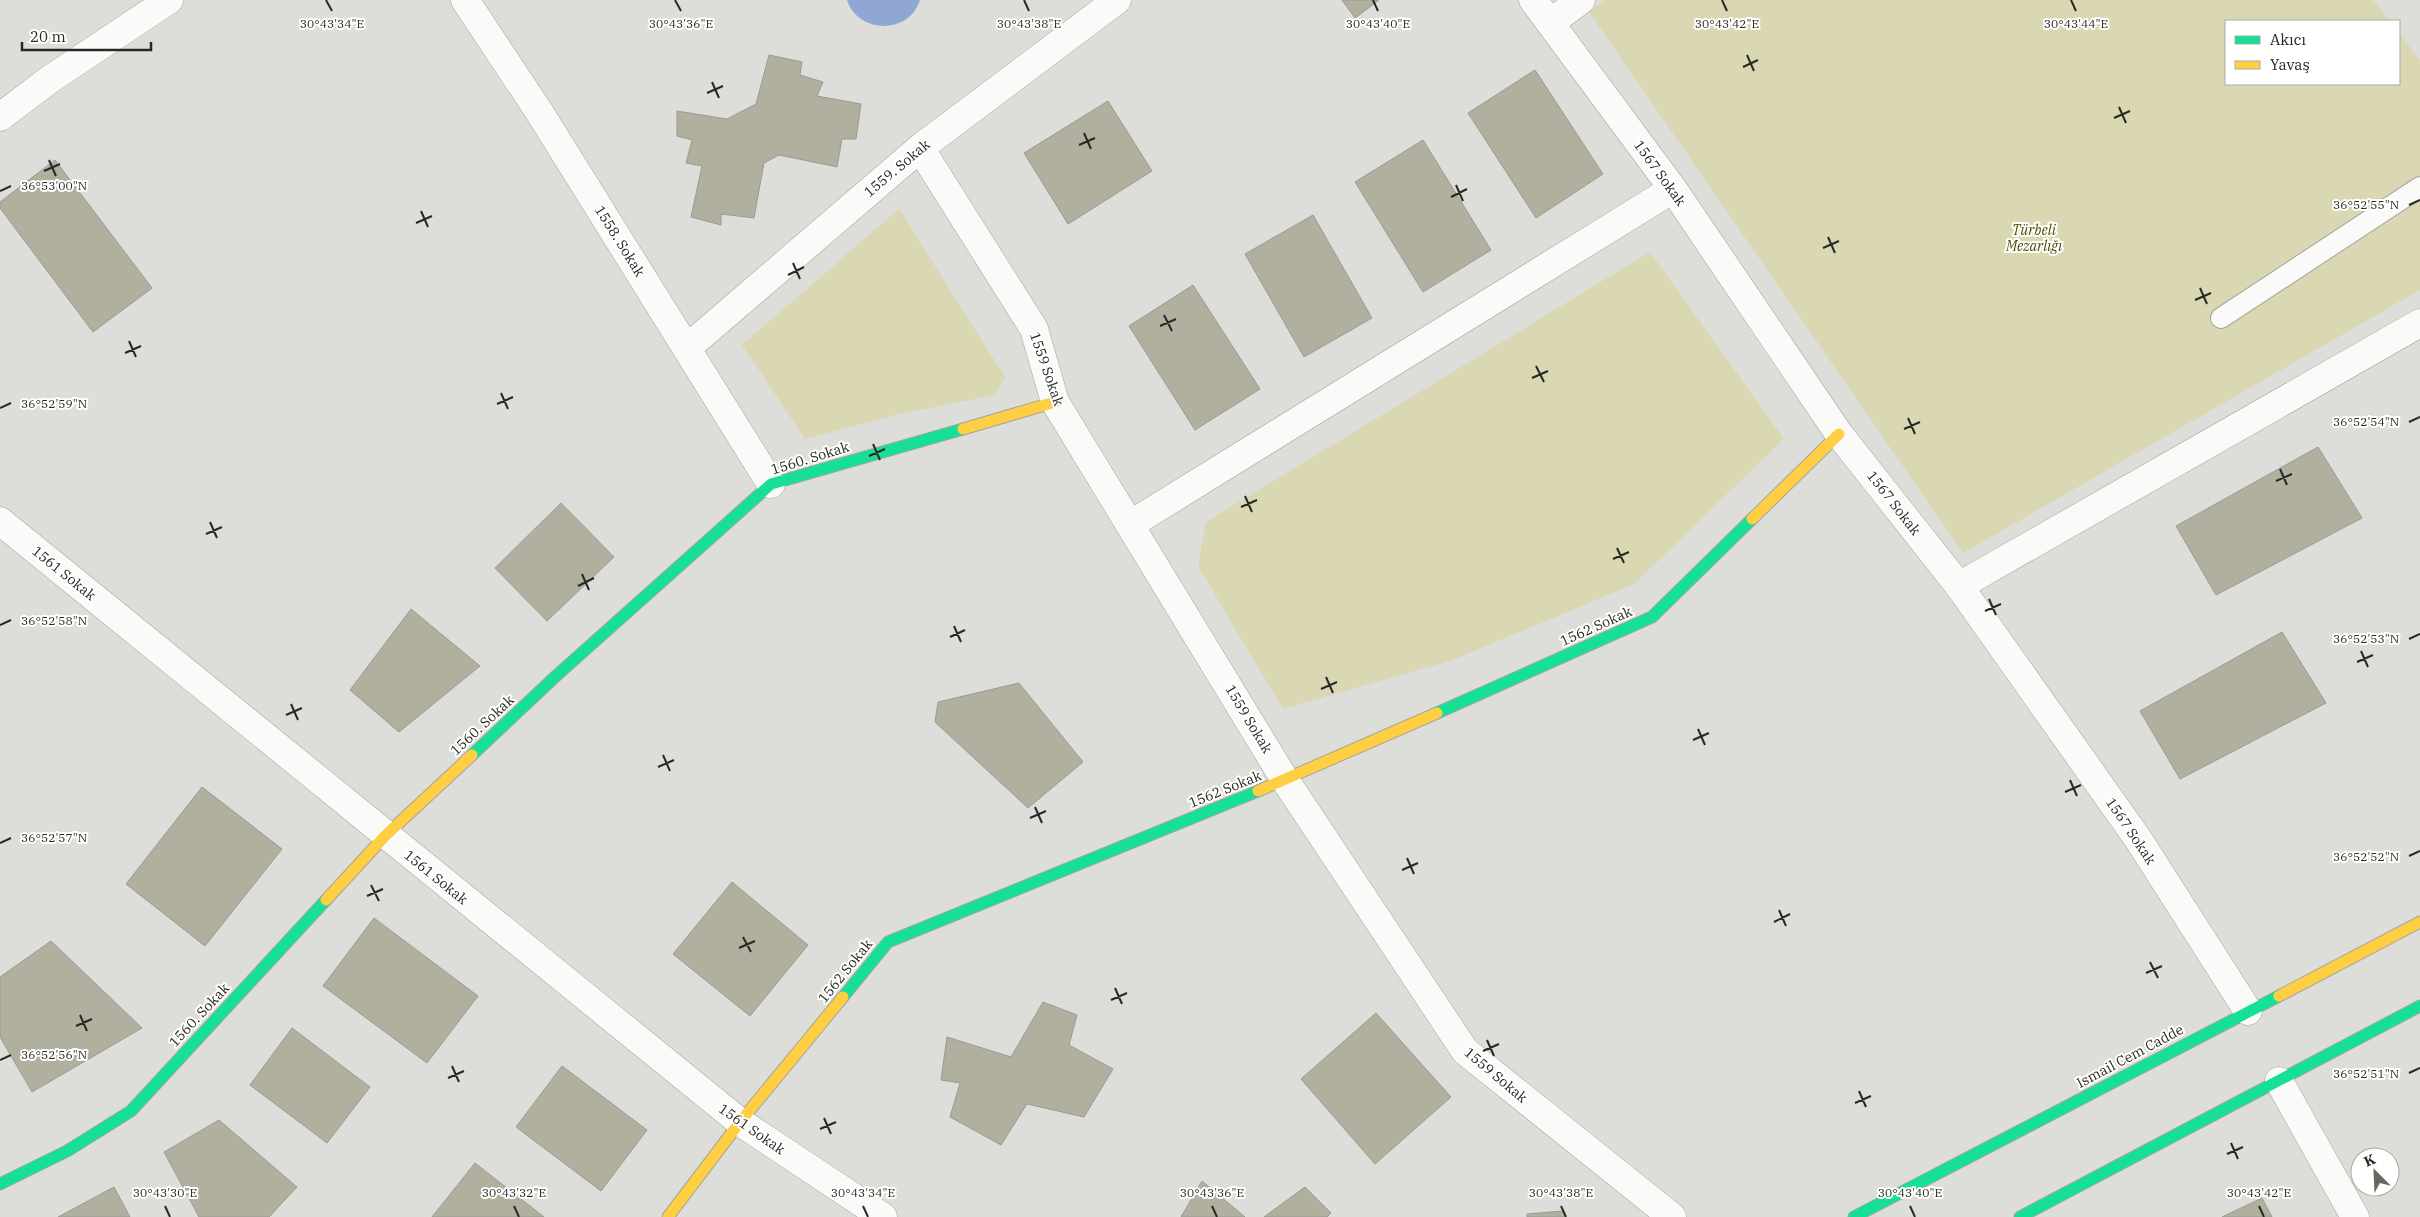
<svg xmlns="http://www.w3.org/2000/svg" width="2420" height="1217" viewBox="0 0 2420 1217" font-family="'IBM Plex Serif',serif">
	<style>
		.green { fill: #dad8b3 }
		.water { fill: #91a7d3 }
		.building { fill: #b1b09f; stroke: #9a9a97 }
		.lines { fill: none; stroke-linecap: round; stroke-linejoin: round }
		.lane-casing { stroke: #a5a5a1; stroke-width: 22 }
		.street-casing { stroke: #a5a5a1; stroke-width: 29 }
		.fast-casing { stroke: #a5a5a1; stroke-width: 13 }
		.slow-casing { stroke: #a5a5a1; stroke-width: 13 }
		.lane { stroke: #fafaf9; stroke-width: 20 }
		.street { stroke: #fafaf9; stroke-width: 28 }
		.fast { stroke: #16e098; stroke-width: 11 }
		.slow { stroke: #ffcf43; stroke-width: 11 }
		.ticks { fill: none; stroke: #282825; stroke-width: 2 }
		.labels { text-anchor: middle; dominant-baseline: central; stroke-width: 4; stroke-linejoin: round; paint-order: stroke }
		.street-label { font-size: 14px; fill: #282825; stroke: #fffffe }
		.park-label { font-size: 14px; font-style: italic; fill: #4f4b0b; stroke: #fffffe }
		.ticks-label { font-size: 12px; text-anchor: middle; fill: #282825; stroke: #fffffe; stroke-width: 4; stroke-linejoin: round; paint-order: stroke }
	</style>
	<rect width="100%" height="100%" fill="#ddddd9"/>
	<g class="green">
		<path d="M1605,0H2373L2390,21H2226V84H2399V33L2420,60V290L1963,553L1589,12Z"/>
		<path d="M899,209L1005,377L995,395L895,415L805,439L742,345Z"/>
		<path d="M1650,252L1784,439L1634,584L1453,660L1283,709L1198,566L1206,522Z"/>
	</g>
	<path class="water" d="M847,0H920C909,35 858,34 847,0Z"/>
	<g class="building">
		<path d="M1342,0H1379L1355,18Z"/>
		<path d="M769,55L802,62L800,75L823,82L817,96L861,104L856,139H842L837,167L779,155L764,163L754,218L721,214V225L691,217L702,166L686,163L692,140L677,136V111L727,119L756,104Z"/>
		<path d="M1535,70L1603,174L1536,218L1468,113Z"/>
		<path d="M1108,101L1152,171L1068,224L1024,153Z"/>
		<path d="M1423,140L1491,250L1423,292L1355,182Z"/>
		<path d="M55,160L152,288L93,332L0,208V202Z"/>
		<path d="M1313,215L1372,318L1304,357L1245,254Z"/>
		<path d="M1193,285L1260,389L1195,430L1129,326Z"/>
		<path d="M2318,447L2362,518L2216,595L2176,526Z"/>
		<path d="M561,503L614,557L547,621L495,568Z"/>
		<path d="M411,609L480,666L399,732L350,690Z"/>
		<path d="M2282,632L2326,703L2180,779L2140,711Z"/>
		<path d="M1019,683L1083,762L1028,808L935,722L938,702Z"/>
		<path d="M202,787L282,849L205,946L126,884Z"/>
		<path d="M732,882L808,945L750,1016L673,954Z"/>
		<path d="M374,918L478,996L427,1063L323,986Z"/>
		<path d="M51,941L142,1028L32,1092L0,1037V977Z"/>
		<path d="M1043,1002L1077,1015L1069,1045L1113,1069L1084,1117L1027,1104L1001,1145L950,1117L960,1083L941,1080L947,1037L1011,1057Z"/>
		<path d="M1376,1013L1451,1097L1375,1164L1301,1079Z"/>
		<path d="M292,1028L370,1087L327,1143L250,1085Z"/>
		<path d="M562,1066L647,1130L601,1191L516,1127Z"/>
		<path d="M219,1120L297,1187L269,1217H199L164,1152Z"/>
		<path d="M475,1163L544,1217H432Z"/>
		<path d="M1202,1181L1245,1217H1181Z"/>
		<path d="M114,1187L130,1217H58Z"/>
		<path d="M1305,1187L1331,1213L1327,1217H1264Z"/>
		<path d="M2262,1198L2272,1217H2222Z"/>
		<path d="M1563,1211L1565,1217H1527V1214Z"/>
	</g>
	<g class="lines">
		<g class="lane-casing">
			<path id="lane" d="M2221,318L2420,187"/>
		</g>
		<g class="street-casing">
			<g id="street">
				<path d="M465,0L538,110L771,484"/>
				<path d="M1533,0L1673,189L1839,434L1959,586L2138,839L2248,1011"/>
				<path d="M1550,23L1581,0"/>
				<path d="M0,117L49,80L169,0"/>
				<path d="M920,148L1034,329L1055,402L1285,780L1465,1051L1672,1217"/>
				<path d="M687,348L920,148L1117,0"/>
				<path d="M0,521L740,1122L883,1217"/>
				<path d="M1131,524L1673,189"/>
				<path d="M1959,586L2420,323"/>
				<path d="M2279,1081L2355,1217"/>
			</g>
		</g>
		<g class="fast-casing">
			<g id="fast">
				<path d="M1437,713L1652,617L1752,519"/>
				<path d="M472,755L556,676L771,484L963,429"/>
				<path d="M843,997L888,942L1258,791"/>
				<path d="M0,1184L67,1151L131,1111L326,900"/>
				<path d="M1854,1217L2279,996"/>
				<path d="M2020,1217L2420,1006"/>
			</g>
		</g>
		<g class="slow-casing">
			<g id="slow">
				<path d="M963,429L1055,402"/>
				<path d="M1752,519L1839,434"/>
				<path d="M1258,791L1437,713"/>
				<path d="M326,900L385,836L472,755"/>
				<path d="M2279,996L2420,922"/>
				<path d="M668,1217L740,1122L843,997"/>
			</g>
		</g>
		<use href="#lane" class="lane"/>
		<use href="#street" class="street"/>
		<use href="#fast" class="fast"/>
		<use href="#slow" class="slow"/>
	</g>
	<path class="ticks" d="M326,0L332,11M675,0L681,11M1024,0L1029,11M1373,0L1378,11M1722,0L1727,11M2071,0L2076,11M1747,55L1754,71M1743,67L1758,60M712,82L719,98M707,93L723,86M2119,107L2126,123M2114,118L2130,111M1084,133L1091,149M1079,145L1095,138M49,160L56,176M44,171L60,164M1456,185L1463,201M0,191L11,186M1451,197L1467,189M2409,205L2420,200M421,211L428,227M416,223L432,216M1828,237L1835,253M1823,248L1839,241M793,263L800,279M788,275L804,267M2200,288L2207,304M2195,300L2211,293M1164,315L1172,331M1160,326L1176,319M129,341L136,357M125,353L141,346M1536,366L1544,382M1532,378L1548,371M501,393L508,409M497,404L513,397M0,408L11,403M1908,418L1915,434M2409,422L2420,417M1904,429L1920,422M873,444L880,460M869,456L885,449M2280,469L2287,485M2276,481L2292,474M1245,496L1252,512M1241,507L1257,500M210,522L217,538M206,534L222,527M1617,548L1624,563M1613,559L1629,552M582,574L589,590M578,586L594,578M1989,599L1996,615M1985,611L2001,604M0,625L11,620M954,626L961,642M950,637L965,630M2409,639L2420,634M2361,651L2368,667M2357,662L2373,655M1326,677L1333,693M1321,689L1337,682M291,704L298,720M286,715L302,708M1698,729L1705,745M1693,740L1709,733M663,755L670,771M658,767L674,760M2070,780L2077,796M2065,792L2081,785M1035,807L1042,823M1030,818L1046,811M0,843L11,838M2409,856L2420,851M1407,858L1414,874M1402,870L1418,863M371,885L379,901M367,896L383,889M1779,910L1786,926M1774,922L1790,914M743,937L751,952M739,948L755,941M2150,962L2158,978M2146,973L2162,966M1115,988L1122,1004M1111,1000L1127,993M80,1015L87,1031M76,1026L92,1019M1487,1040L1494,1056M1483,1051L1499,1044M0,1060L11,1055M452,1066L459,1082M2409,1073L2420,1068M448,1078L464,1071M1859,1091L1866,1107M1855,1103L1871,1096M824,1118L831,1134M820,1129L836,1122M2231,1143L2238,1159M2227,1154L2243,1147M165,1206L170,1217M514,1206L519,1217M863,1206L868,1217M1212,1206L1217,1217M1561,1206L1566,1217M1910,1206L1915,1217M2259,1206L2264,1217"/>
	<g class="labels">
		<g class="street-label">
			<text transform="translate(897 168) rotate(-40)">1559. Sokak</text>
			<text transform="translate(1660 173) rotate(54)">1567 Sokak</text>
			<text transform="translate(620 241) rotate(58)">1558. Sokak</text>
			<text transform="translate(1047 369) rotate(71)">1559 Sokak</text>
			<text transform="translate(810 458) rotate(-17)">1560. Sokak</text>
			<text transform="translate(1894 503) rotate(52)">1567 Sokak</text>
			<text transform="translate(64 573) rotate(39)">1561 Sokak</text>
			<text transform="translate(1596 626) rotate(-24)">1562 Sokak</text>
			<text transform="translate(1249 719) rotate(59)">1559 Sokak</text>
			<text transform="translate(482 725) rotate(-43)">1560. Sokak</text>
			<text transform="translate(1225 789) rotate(-22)">1562 Sokak</text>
			<text transform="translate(2131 831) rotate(56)">1567 Sokak</text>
			<text transform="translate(436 877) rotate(39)">1561 Sokak</text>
			<text transform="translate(845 971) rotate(-51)">1562 Sokak</text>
			<text transform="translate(199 1015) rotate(-47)">1560. Sokak</text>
			<text transform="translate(2130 1056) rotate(-28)">Ismail Cem Cadde</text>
			<text transform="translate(1496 1075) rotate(40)">1559 Sokak</text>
			<text transform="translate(752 1129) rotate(35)">1561 Sokak</text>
		</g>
		<g class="park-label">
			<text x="2034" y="230">Türbeli<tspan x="2034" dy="16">Mezarlığı</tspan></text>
		</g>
	</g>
	<g class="ticks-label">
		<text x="332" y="28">30°43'34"E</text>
		<text x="681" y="28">30°43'36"E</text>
		<text x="1029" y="28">30°43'38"E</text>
		<text x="1378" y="28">30°43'40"E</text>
		<text x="1727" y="28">30°43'42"E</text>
		<text x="2076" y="28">30°43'44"E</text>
		<text x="54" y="190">36°53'00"N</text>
		<text x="2366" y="209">36°52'55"N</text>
		<text x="54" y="408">36°52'59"N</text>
		<text x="2366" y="426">36°52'54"N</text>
		<text x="54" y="625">36°52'58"N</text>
		<text x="2366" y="643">36°52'53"N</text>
		<text x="54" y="842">36°52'57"N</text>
		<text x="2366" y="861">36°52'52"N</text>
		<text x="54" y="1059">36°52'56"N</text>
		<text x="2366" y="1078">36°52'51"N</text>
		<text x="165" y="1197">30°43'30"E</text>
		<text x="514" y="1197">30°43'32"E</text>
		<text x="863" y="1197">30°43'34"E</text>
		<text x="1212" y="1197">30°43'36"E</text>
		<text x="1561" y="1197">30°43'38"E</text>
		<text x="1910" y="1197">30°43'40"E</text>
		<text x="2259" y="1197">30°43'42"E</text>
	</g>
	<rect x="2225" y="20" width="175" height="65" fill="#fffffe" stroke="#a9a9a7"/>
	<rect x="2235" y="36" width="25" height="8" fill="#16e098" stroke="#a9a9a7"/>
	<text x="2270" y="45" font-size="15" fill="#282825">Akıcı</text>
	<rect x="2235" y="61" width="25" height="8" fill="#ffcf43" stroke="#a9a9a7"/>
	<text x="2270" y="70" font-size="15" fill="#282825">Yavaş</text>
	<g transform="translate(2375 1172) rotate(336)"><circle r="24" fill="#fffffe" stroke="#a9a9a7"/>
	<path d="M0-4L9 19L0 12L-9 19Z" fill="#676764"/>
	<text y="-8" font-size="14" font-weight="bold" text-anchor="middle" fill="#282825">K</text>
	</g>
	<path d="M22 42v8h129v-8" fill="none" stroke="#282825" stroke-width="2.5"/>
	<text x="30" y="42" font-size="15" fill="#282825" stroke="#fffffe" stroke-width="4" paint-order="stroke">20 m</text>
</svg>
